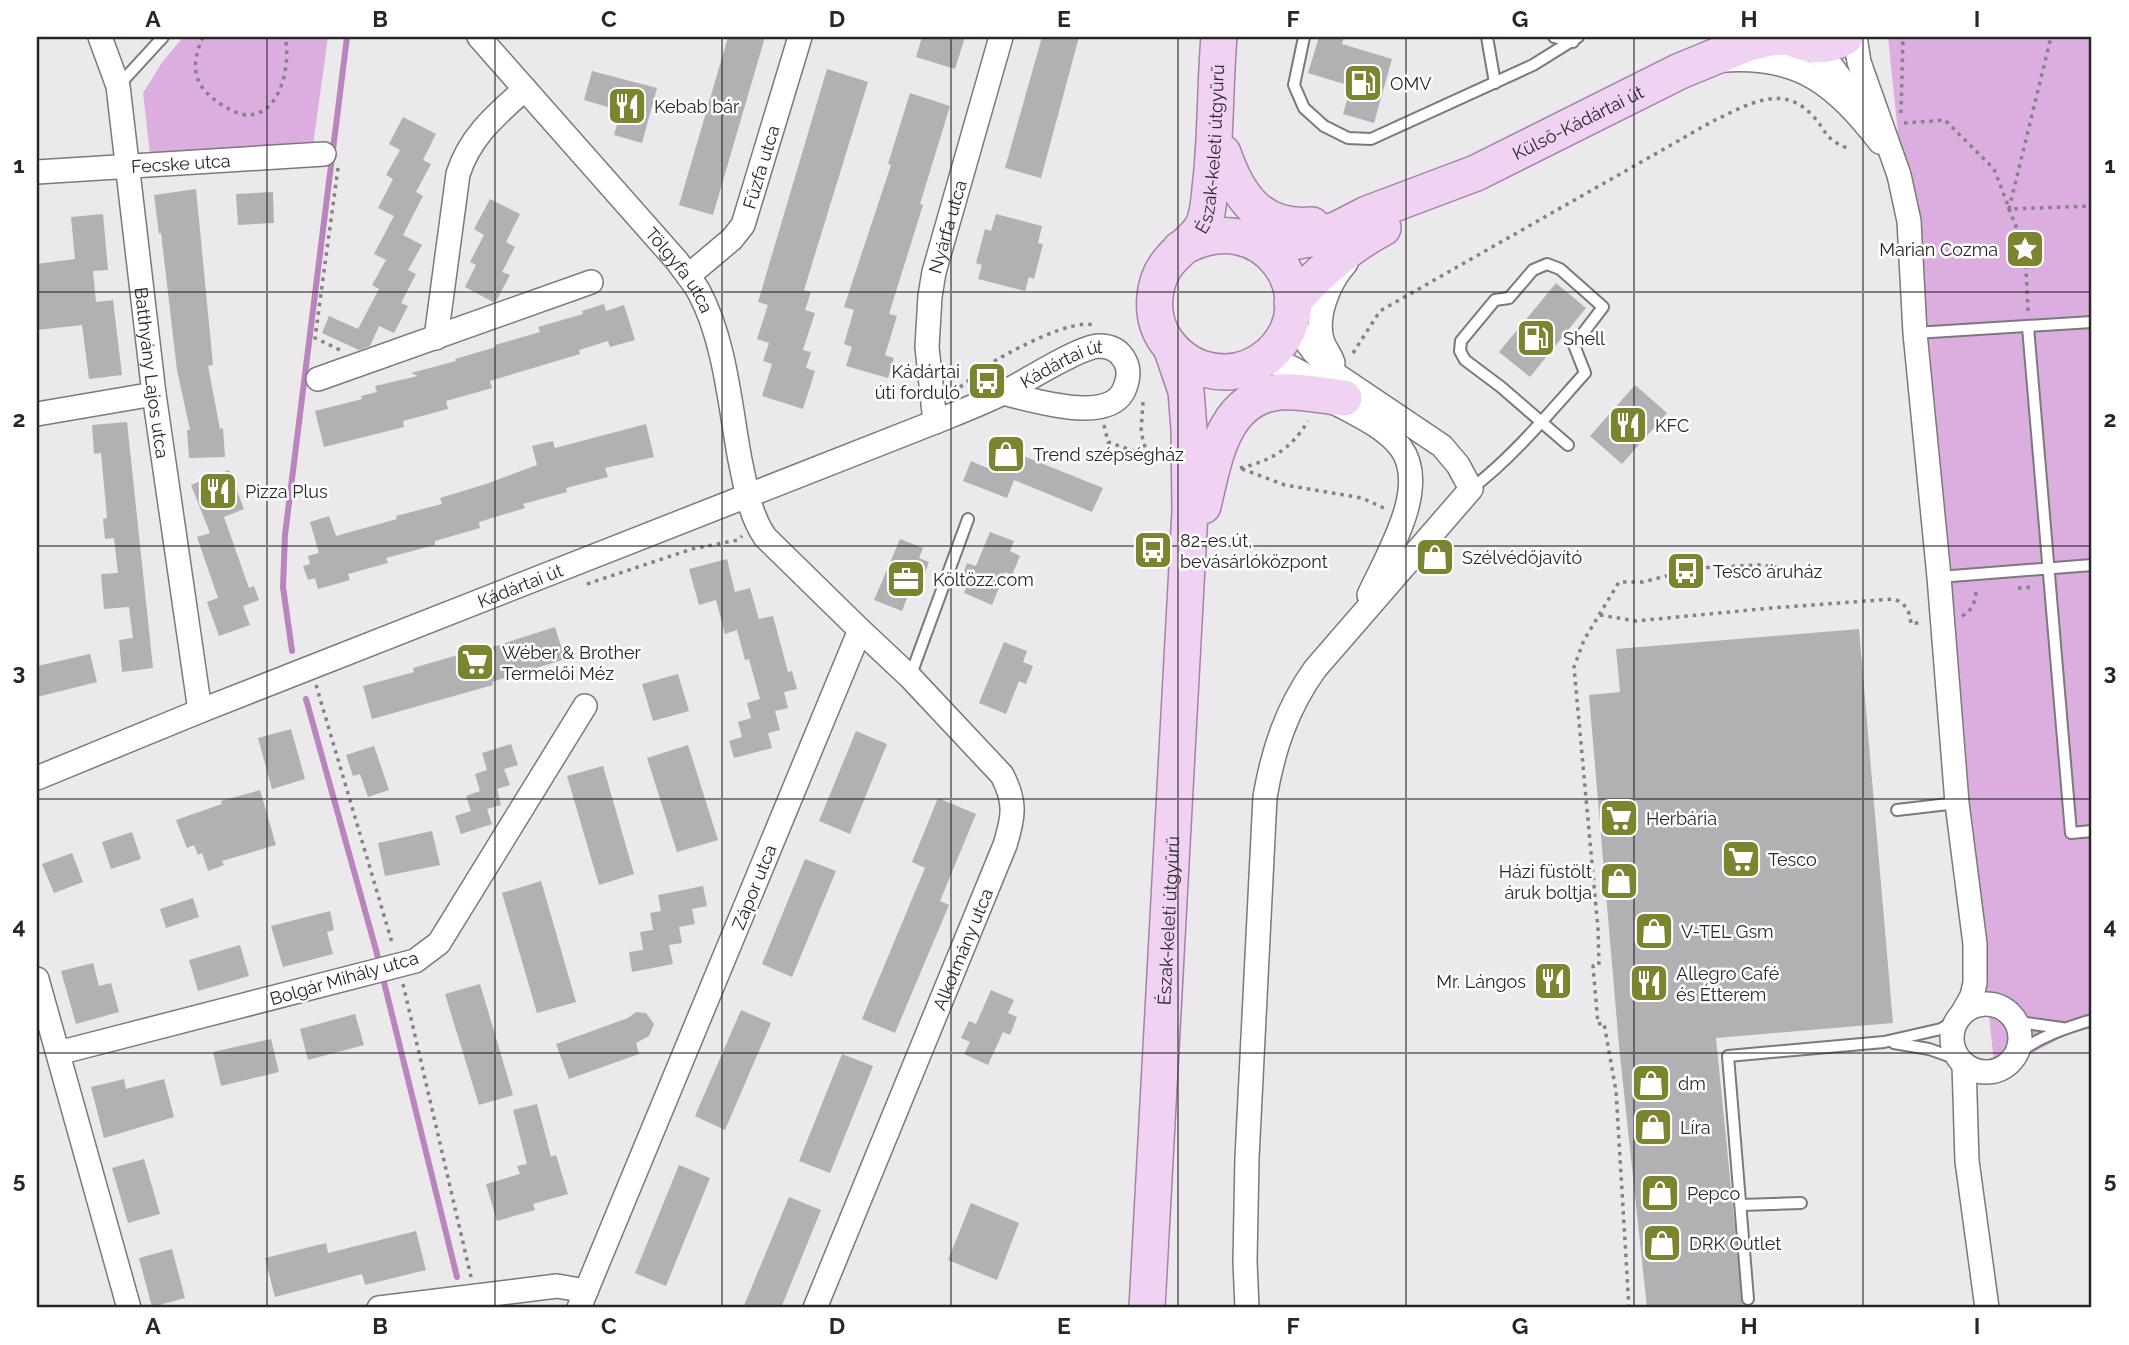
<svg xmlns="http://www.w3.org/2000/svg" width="2129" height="1345" viewBox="0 0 2129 1345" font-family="Raleway,sans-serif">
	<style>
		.green { fill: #dcaedf }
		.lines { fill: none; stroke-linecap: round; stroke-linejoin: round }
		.stream { stroke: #ba84bf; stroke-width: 6 }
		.building { fill: #b2b0b3 }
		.lane-casing { stroke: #7b797b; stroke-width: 14 }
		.street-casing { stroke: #7b797b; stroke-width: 26 }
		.primary-casing { stroke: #a483a6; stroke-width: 38 }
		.path { stroke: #848284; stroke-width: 3.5; stroke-dasharray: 3.5 5; stroke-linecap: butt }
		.lane { stroke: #fff; stroke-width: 10 }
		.street { stroke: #fff; stroke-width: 23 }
		.primary { stroke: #f0d2f2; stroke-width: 35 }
		.grid { fill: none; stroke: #282728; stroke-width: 2; stroke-opacity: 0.55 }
		.labels { text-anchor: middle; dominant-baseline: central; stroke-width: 5; stroke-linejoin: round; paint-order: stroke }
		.poi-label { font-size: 18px; fill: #282728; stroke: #fff; text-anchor: start }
		.street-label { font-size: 18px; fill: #282728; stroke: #fff }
		.neatline { fill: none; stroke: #282728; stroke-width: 2.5 }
		.grid-label { font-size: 23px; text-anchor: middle; font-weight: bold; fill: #282728 }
	</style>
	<rect width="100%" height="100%" fill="#ece9ec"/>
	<g class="green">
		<path d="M183,37H328L312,152L151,163L143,93L161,64Z"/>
		<path d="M1888,37H2092V1021L1995,1073Z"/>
	</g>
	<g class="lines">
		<g class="stream">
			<path d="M292,651L283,587L285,535L347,37"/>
			<path d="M306,699L376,950L457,1277"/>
		</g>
	</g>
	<g class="building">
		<path d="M728,37H765L713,215L679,205Z"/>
		<path d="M922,37H965L955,69L916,57Z"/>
		<path d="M1042,37H1079L1041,178L1005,168Z"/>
		<path d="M1319,37H1344L1342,44L1392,59L1374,123L1343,114L1351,86L1308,73Z"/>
		<path d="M827,69L868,82L804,290L811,292L805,310L815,313L803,350L811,352L806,368L815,371L803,409L762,396L772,364L763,361L769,343L757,339L768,305L758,302Z"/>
		<path d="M592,71L657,88L642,143L614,135L621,111L584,100Z"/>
		<path d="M910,93L950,106L920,204L923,205L889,314L897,316L885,355L894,358L888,378L846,366L852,347L844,344L854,310L844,307L891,165L888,164Z"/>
		<path d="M403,117L436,134L423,160L431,164L416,192L423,196L403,235L422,245L408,270L416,274L401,303L408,306L394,333L379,326L370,346L359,350L322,333L329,316L358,329L379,289L372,285L386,260L374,254L394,216L378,208L393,179L386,175L400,150L389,144Z"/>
		<path d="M196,189L213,365L208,366L220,429L223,428L225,457L189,458L187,430H190L177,370L161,233L159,234L154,195Z"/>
		<path d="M273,192L274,223L238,225L236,194Z"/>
		<path d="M490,199L520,214L506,242L515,247L502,272L510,275L496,301L493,302L465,287L476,265L470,262L484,235L474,229Z"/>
		<path d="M103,214L108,270L93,271L96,302L113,300L122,375L89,379L82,325L37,330V264L75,259L71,217Z"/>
		<path d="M996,214L1042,226L1038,243L1043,244L1034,279L1029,277L1025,291L978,279L982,265L976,263L985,229L991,231Z"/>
		<path d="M1556,283L1586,308L1530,377L1499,352Z"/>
		<path d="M604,304L606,311L624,305L635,340L610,347L608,341L579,350L580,354L490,381L492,388L446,401L448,409L403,421L404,427L324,447L315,411L362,399L361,396L377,392L375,386L418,376L411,373L456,361L455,359L496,347L495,345L540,332L538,327L583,314L582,311Z"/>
		<path d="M1635,385L1667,413L1622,464L1590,436Z"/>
		<path d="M127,422L153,668L122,672L119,640L133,638L129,607L104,609L101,574L118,573L114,538L105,539L103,519L107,518L101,453L94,454L92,425Z"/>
		<path d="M646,424L654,457L605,468L608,477L566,488L567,492L523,504L525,508L479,522L480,528L435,541V545L386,558L388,563L348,574L350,580L318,589L315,578L308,580L303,566L310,564L308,556L319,553L310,522L329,516L336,536L397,519L396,516L442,504L440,498L486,484L537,465L532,446L553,441L555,448Z"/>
		<path d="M1001,447L1103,488L1092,512L1014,480L1007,498L963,481L971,461L992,470Z"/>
		<path d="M229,470L244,509L224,517L249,588L254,586L259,600L243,606L250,625L219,636L207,602L218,598L197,537L210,533L191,485Z"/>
		<path d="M990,532L1014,541L1010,551L1020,556L1012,575L1005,572L992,605L964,593L969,580L962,577L967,563L976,566Z"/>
		<path d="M900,539L923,548L919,558L929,562L922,581L915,578L902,611L874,600Z"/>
		<path d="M727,559L735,592L750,588L759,619L773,616L788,672L792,671L797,689L784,692L788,708L775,711L780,730L768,733L772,748L734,758L729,741L742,737L738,722L751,718L747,703L760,699L749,659L745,660L737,630L725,634L716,600L699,605L689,569Z"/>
		<path d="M555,627L565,659L492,682L493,685L372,719L363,686L414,672L413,668L482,648L483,650Z"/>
		<path d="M1859,629L1893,1023L1716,1038L1743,1308H1647L1619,1046L1589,695L1620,692L1616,649Z"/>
		<path d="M1004,642L1027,651L1023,662L1033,666L1026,684L1019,681L1006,714L979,703Z"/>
		<path d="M90,654L97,682L37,697V666Z"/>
		<path d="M678,674L689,711L653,721L642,684Z"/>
		<path d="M291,729L305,779L272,789L258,738Z"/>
		<path d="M856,731L887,744L850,834L819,821Z"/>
		<path d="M511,744L518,765L504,769L510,785L497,789L501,805L487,809L492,824L461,834L455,816L471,811L466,796L480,791L475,774L487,770L482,753Z"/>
		<path d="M688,745L718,840L677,852L647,758Z"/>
		<path d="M374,746L389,790L368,797L360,774L353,776L346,755Z"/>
		<path d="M603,766L634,874L599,885L567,776Z"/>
		<path d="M260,790L276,845L222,861L224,865L208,871L202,853L198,855L194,845L187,848L176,820L222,804L221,801Z"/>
		<path d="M938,798L976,814L940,901L949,905L895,1033L862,1019L925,868L912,862Z"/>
		<path d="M432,831L440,865L385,876L378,843Z"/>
		<path d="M132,832L141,859L111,869L102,842Z"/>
		<path d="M72,853L83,882L54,893L42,864Z"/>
		<path d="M805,859L836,871L792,977L762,964Z"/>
		<path d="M541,881L576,1002L537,1013L502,893Z"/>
		<path d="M703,886L707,906L692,909L695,924L679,927L682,943L669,945L673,964L632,972L629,952L643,950L640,932L653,930L650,913L661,911L658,895Z"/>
		<path d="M193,898L199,917L166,928L160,909Z"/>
		<path d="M330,911L334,930L327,932L333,954L283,967L271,926Z"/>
		<path d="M240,945L249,976L198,991L189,960Z"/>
		<path d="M93,963L99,986L111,983L119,1012L76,1024L61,971Z"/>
		<path d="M480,984L513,1095L479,1105L445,994Z"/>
		<path d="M991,990L1014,1000L1008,1013L1017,1017L1010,1035L1003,1032L988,1065L964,1054L970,1042L961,1038L969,1021L976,1024Z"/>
		<path d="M741,1010L771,1023L725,1130L695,1116Z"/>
		<path d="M636,1012L646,1013L654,1024L649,1036L636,1043L639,1054L569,1079L556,1044L628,1018Z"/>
		<path d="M355,1014L364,1045L308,1060L300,1029Z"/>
		<path d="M271,1039L279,1072L221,1086L213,1052Z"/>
		<path d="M842,1054L873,1066L830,1173L799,1161Z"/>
		<path d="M124,1079L126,1089L164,1079L174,1117L104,1138L91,1087Z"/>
		<path d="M537,1104L551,1157L556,1155L568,1194L533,1204L535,1210L497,1221L486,1184L520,1174L517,1166L527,1164L513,1110Z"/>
		<path d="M144,1159L160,1214L128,1223L112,1168Z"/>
		<path d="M679,1165L710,1178L666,1286L635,1273Z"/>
		<path d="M789,1197L821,1210L781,1308H743Z"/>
		<path d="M971,1203L1019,1223L997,1280L948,1260Z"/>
		<path d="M416,1231L426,1270L365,1285L362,1274L275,1297L265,1258L326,1243L328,1253Z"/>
		<path d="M172,1249L185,1298L152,1307L139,1258Z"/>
	</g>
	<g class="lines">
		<g class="lane-casing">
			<g id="lane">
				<path d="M1304,37L1294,85L1304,108L1324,126L1348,138L1371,139L1533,65L1578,37"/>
				<path d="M1487,37L1495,83"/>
				<path d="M1554,37L1573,42"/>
				<path d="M118,86L163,37"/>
				<path d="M2028,327L2071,833L2092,831"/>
				<path d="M1915,333L2092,322"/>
				<path d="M1471,489C1514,456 1549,413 1585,373L1574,345L1603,307L1560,269L1547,264L1533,270L1509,298L1495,300L1461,341L1460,351L1465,360L1501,387L1568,445"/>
				<path d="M1939,577L2092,565"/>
				<path d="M910,677L968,519"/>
				<path d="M1897,810L1957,803"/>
				<path d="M2011,1015L2026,1023L2062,1028"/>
				<path d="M1894,1043L1929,1049L1960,1060"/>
				<path d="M2016,1055C2038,1037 2065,1028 2092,1020"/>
				<path d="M1741,1205L1801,1203"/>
				<path d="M1748,1299L1728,1056L1884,1042L1941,1029L1956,1020"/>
			</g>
		</g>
		<g class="street-casing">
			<g id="street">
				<path id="s1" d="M100,37L118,86L154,394L200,711"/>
				<path id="s2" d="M479,37L677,261C684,271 693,281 699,292C725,340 730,406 740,460C746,487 749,513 765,537L860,630L579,1308"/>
				<path d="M1855,37L1859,62L1899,175L1909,221L1915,333L1939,577L1957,803L1975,944V983L1972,996L1963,1012"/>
				<path d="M1804,44L1826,59L1856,99"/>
				<path d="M1724,60C1801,55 1835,85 1880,142"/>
				<path id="s3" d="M37,172L324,154"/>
				<path id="s4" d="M688,276L732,239L743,225L800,37"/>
				<path d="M436,338L458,174C470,136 497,114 525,89"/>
				<path d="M1263,360L1290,367L1333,390"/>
				<path d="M1333,363C1331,356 1326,350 1323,343C1314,317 1329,282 1346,263"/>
				<path d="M318,379L591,282"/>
				<path d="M1325,397C1350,412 1384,425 1401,448C1430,488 1386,557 1369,595"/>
				<path d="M37,414L154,394"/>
				<path id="s5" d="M935,422L927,347L930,296L934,272L1001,37"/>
				<path id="s6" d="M37,778L200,711L935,422C957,413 981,404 1003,393C1025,382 1078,347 1099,346C1111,346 1120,351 1125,361C1130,370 1128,382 1123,392C1105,424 1031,399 1002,393"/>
				<path d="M37,979L129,1308"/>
				<circle cx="1986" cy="1038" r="34"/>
				<path d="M58,1053L415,961L439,943L585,706"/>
				<path d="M1964,1064L1967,1161L1987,1308"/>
				<path d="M379,1308L557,1286L586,1291"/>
				<path id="s7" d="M815,1308L1005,845C1014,816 1016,802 1002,775L910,677L860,630"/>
				<path d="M1247,1308L1245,1261L1247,1158L1265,797C1273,750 1287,708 1315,669L1471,489L1458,465L1442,446L1338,376L1313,351L1291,320"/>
			</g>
		</g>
		<g class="primary-casing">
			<g id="primary">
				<path d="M1790,37C1809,47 1826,48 1845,37"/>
				<path d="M1223,153C1238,197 1261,230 1312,225"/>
				<path id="s8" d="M1253,241L1287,243L1310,239L1338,229L1367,214L1476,173L1680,71L1746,44L1769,38L1790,37"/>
				<path id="s9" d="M1180,249C1263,199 1331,300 1269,355C1257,365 1241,372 1225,372C1201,372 1180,361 1166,341C1149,317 1151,280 1172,258C1181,248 1195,239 1202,227C1209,215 1209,194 1211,180C1216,133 1215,84 1219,37"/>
				<path d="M1292,303C1319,272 1347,247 1383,228"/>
				<path d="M1203,506C1214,461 1222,398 1279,392C1300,390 1322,396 1344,398"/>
				<path id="s10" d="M1147,1308L1190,511L1189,429L1186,391L1172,350"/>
			</g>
		</g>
		<g class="path">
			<path d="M203,37C189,68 194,87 222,105C228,109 240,115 248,115C282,114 291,62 285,37"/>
			<path d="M1901,113L1903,37"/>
			<path d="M1904,123L1945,120L1994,169L2009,208"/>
			<path d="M338,168L315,338L340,350"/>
			<path d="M2009,209L2051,37"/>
			<path d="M2028,311L2025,249L2009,209L2092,206"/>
			<path d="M1353,353L1380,311L1713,121C1746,106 1781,82 1812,115C1828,132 1823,138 1847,148"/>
			<path d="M960,387C973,378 986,365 1000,358C1019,347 1073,319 1093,325"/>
			<path d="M1143,402L1141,432L1146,451L1162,460"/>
			<path d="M1104,425L1108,442L1156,459"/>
			<path d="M1240,468C1271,461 1291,449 1308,421"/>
			<path d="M1242,469L1285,485L1362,498L1386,509"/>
			<path d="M587,584L692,549L738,540L742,536"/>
			<path d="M2018,588L2035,587"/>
			<path d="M1600,615L1636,621L1771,608L1894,599C1906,604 1910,611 1911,624L1923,622"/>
			<path d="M1962,616C1972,611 1976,601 1976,590H1979"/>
			<path d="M316,685L393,946"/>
			<path d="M403,984L471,1277"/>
			<path d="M1629,1308L1616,1091L1604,1023L1598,1024L1593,966L1599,965L1598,929L1574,667L1584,640L1619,582H1643L1697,568L1759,565L1823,572"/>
		</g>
		<use href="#lane" class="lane"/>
		<use href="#street" class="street"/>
		<use href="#primary" class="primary"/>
	</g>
	<path class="grid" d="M267,37V1308M495,37V1308M722,37V1308M951,37V1308M1178,37V1308M1406,37V1308M1634,37V1308M1863,37V1308M37,292H2092M37,546H2092M37,799H2092M37,1053H2092"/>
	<defs>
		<g id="fuel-square" transform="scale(2.0125)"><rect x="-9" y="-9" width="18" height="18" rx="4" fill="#7d8430" stroke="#fff"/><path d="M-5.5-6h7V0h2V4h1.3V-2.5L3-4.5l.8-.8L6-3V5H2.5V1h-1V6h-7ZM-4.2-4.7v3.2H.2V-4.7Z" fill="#fff"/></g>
		<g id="restaurant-square" transform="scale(2.0125)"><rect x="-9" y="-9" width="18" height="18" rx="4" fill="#7d8430" stroke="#fff"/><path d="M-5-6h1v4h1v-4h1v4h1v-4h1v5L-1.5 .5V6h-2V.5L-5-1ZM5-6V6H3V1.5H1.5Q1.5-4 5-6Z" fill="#fff"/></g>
		<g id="sight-square" transform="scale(2.0125)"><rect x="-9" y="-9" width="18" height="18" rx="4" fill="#7d8430" stroke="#fff"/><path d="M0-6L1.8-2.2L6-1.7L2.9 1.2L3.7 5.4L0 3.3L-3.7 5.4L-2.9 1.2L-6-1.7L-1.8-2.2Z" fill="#fff"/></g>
		<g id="bus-square" transform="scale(2.0125)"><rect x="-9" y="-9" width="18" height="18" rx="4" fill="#7d8430" stroke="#fff"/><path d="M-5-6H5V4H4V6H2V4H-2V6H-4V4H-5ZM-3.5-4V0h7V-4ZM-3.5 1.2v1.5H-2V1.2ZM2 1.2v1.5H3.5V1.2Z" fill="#fff"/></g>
		<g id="shop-square" transform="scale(2.0125)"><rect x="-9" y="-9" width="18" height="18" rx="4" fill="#7d8430" stroke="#fff"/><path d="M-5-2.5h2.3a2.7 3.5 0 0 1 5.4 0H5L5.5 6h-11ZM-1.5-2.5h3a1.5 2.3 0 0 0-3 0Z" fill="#fff"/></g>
		<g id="office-square" transform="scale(2.0125)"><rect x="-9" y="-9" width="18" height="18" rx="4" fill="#7d8430" stroke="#fff"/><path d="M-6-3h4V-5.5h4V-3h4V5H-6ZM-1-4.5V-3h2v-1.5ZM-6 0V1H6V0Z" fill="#fff"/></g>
		<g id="supermarket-square" transform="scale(2.0125)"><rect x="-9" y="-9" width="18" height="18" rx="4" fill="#7d8430" stroke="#fff"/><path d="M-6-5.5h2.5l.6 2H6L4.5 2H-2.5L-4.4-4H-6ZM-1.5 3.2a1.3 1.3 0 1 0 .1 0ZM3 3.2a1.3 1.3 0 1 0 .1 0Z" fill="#fff"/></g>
	</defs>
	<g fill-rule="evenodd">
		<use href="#fuel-square" x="1363" y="83"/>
		<use href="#restaurant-square" x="627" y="106"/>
		<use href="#sight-square" x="2025" y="249"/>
		<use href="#fuel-square" x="1536" y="338"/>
		<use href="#bus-square" x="987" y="381"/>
		<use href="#restaurant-square" x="1628" y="425"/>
		<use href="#shop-square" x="1006" y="454"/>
		<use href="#restaurant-square" x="218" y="491"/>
		<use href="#bus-square" x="1153" y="550"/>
		<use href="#shop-square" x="1435" y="557"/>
		<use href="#bus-square" x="1686" y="571"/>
		<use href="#office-square" x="906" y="579"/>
		<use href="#supermarket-square" x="475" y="662"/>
		<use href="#supermarket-square" x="1619" y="818"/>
		<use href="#supermarket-square" x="1741" y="859"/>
		<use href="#shop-square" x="1619" y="881"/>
		<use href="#shop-square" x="1654" y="931"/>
		<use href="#restaurant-square" x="1553" y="981"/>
		<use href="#restaurant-square" x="1649" y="983"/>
		<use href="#shop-square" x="1651" y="1083"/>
		<use href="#shop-square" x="1653" y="1127"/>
		<use href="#shop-square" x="1660" y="1193"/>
		<use href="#shop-square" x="1662" y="1243"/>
	</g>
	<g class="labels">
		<g class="poi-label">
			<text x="1390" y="83">OMV</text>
			<text x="654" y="106">Kebab bár</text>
			<text x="1998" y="249" text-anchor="end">Marian Cozma</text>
			<text x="1563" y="338">Shell</text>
			<text x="960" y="371" text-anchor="end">Kádártai<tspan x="960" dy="21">úti forduló</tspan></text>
			<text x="1655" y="425">KFC</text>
			<text x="1033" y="454">Trend szépségház</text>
			<text x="245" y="491">Pizza Plus</text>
			<text x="1180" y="540">82-es út,<tspan x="1180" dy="21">bevásárlóközpont</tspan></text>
			<text x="1462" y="557">Szélvédőjavító</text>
			<text x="1713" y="571">Tesco áruház</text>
			<text x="933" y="579">Költözz.com</text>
			<text x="502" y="652">Wéber &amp; Brother<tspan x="502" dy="21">Termelői Méz</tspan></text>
			<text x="1646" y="818">Herbária</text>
			<text x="1768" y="859">Tesco</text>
			<text x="1592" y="871" text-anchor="end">Házi füstölt<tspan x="1592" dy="21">áruk boltja</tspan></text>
			<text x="1681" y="931">V-TEL Gsm</text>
			<text x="1676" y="973">Allegro Café<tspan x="1676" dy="21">és Étterem</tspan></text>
			<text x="1526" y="981" text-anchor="end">Mr. Lángos</text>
			<text x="1678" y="1083">dm</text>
			<text x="1680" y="1127">Líra</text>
			<text x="1687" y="1193">Pepco</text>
			<text x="1689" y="1243">DRK Outlet</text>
		</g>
		<g class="street-label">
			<text stroke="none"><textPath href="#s8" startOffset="350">Külső-Kádártai út</textPath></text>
			<text stroke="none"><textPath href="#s9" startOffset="542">Észak-keleti útgyűrű</textPath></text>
			<text stroke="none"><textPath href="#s3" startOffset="144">Fecske utca</textPath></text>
			<text stroke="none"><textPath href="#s4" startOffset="136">Fűzfa utca</textPath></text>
			<text stroke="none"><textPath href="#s5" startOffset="198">Nyárfa utca</textPath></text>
			<text stroke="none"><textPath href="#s2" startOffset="308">Tölgyfa utca</textPath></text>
			<text stroke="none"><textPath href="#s6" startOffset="1106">Kádártai út</textPath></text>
			<text stroke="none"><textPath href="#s1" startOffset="341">Batthyány Lajos utca</textPath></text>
			<text stroke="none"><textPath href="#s6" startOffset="520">Kádártai út</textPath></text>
			<text transform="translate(754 887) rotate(-68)">Zápor utca</text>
			<text stroke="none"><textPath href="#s10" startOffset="388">Észak-keleti útgyűrű</textPath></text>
			<text stroke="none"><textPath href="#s7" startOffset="388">Alkotmány utca</textPath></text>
			<text transform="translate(344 978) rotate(-16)">Bolgár Mihály utca</text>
		</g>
	</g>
	<rect width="2129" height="1345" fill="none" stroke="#ffffff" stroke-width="77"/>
	<rect x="38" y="38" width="2052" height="1268" class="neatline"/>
	<g class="grid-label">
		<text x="153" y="27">A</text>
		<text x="380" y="27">B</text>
		<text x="609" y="27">C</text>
		<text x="837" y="27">D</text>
		<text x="1064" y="27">E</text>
		<text x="1293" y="27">F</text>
		<text x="1520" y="27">G</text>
		<text x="1749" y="27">H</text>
		<text x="1977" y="27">I</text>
		<text x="19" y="173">1</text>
		<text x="2110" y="173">1</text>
		<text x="19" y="427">2</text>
		<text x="2110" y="427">2</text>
		<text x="19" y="680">3</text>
		<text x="2110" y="680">3</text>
		<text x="19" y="934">4</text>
		<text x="2110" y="934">4</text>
		<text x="19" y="1188">5</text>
		<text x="2110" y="1188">5</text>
		<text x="153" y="1334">A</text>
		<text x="380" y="1334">B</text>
		<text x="609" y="1334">C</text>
		<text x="837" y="1334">D</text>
		<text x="1064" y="1334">E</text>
		<text x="1293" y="1334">F</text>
		<text x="1520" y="1334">G</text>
		<text x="1749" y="1334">H</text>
		<text x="1977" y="1334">I</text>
	</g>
</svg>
